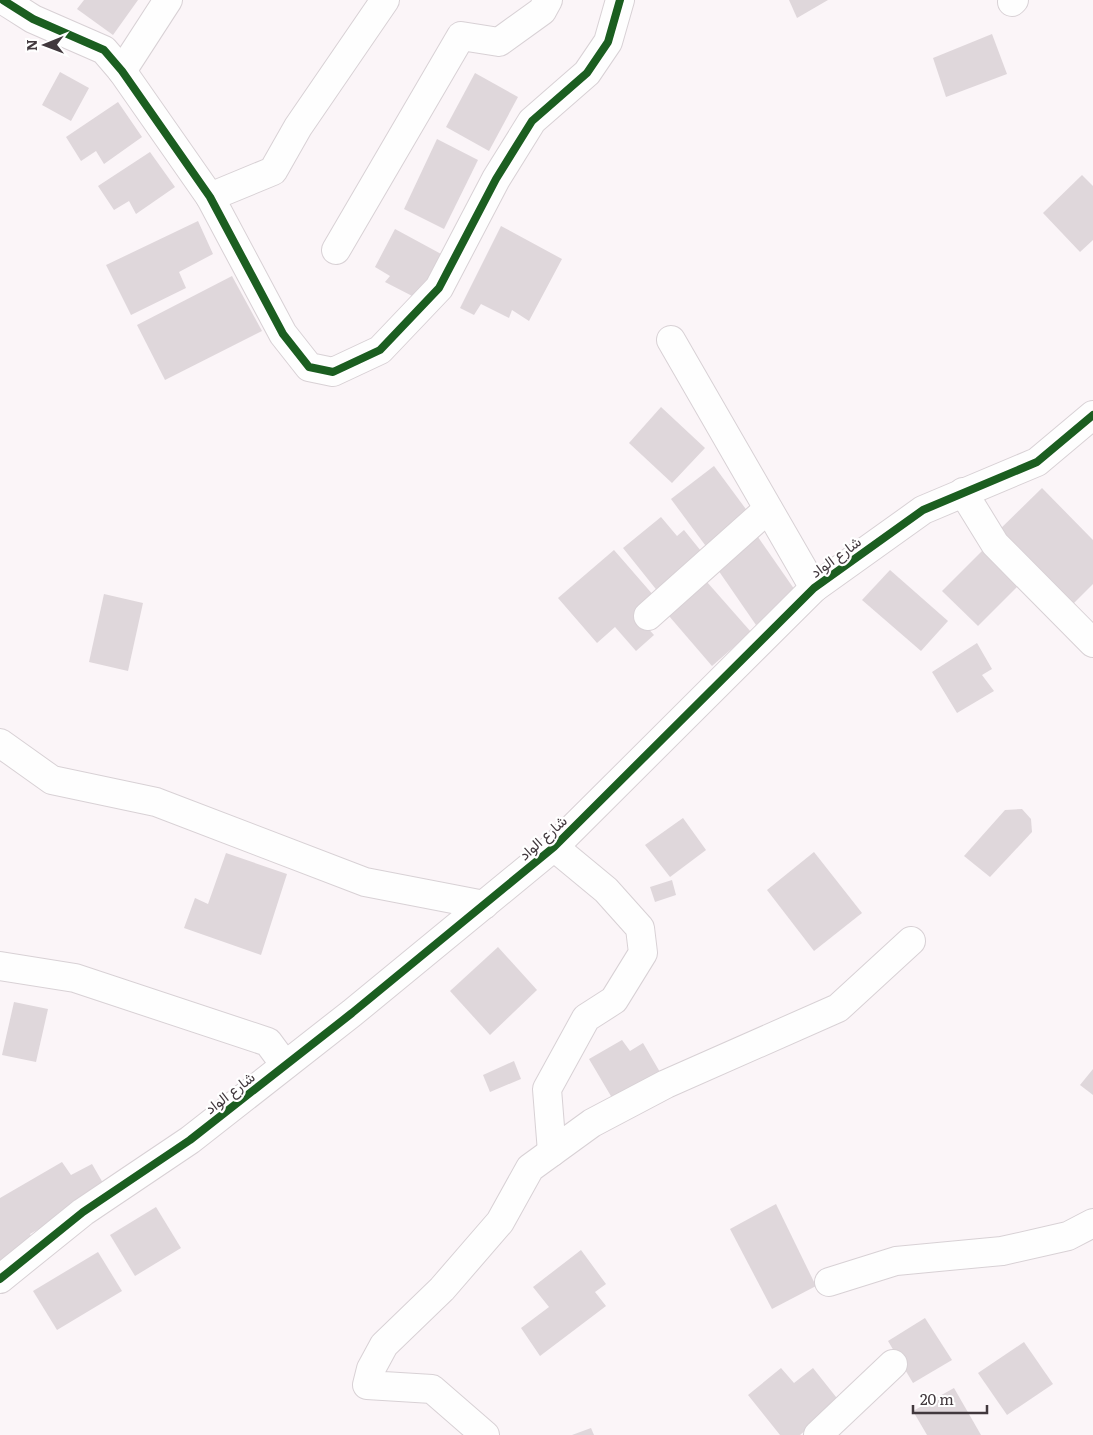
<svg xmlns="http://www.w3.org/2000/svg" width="1093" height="1435" viewBox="0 0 1093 1435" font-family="Literata,Vazirmatn,serif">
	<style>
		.building { fill: #dfd7db }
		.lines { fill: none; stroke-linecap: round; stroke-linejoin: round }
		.minor-casing { stroke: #d8d1d5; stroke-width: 30 }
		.minor { stroke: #fefefe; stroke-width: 28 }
		.cycleway-casing { stroke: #fff; stroke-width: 11 }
		.cycleway { stroke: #1b5e20; stroke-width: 8 }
		.labels { text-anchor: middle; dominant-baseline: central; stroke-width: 4.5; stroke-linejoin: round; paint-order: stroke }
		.street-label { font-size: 15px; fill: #41383d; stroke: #fff }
	</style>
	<rect width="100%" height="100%" fill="#fbf5f8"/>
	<g class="building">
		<path d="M84,0H138L113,35L77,9Z"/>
		<path d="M789,0H828L797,18Z"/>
		<path d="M992,34L1007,74L946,97L933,58Z"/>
		<path d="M60,72L89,88L71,121L42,105Z"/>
		<path d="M475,73L518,97L489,151L446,127Z"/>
		<path d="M118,102L142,137L104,164L96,151L81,161L66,137Z"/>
		<path d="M437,139L478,160L444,229L404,209Z"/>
		<path d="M150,152L175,187L136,214L129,201L114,210L98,186Z"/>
		<path d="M1082,175L1093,186V240L1080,252L1043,213Z"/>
		<path d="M198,221L213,254L179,272L186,288L131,315L106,265Z"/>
		<path d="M501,226L562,259L529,321L512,310L509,318L481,304L474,315L460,308Z"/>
		<path d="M395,229L443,255L420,300L385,282L390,276L375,267Z"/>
		<path d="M232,276L262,331L165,380L137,325Z"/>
		<path d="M661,407L705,448L672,483L629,443Z"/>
		<path d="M714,466L751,516L708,549L671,499Z"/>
		<path d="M1042,488L1093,540V584L1065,612L993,536Z"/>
		<path d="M661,517L677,536L684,530L705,556L659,593L623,548Z"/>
		<path d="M758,537L799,596L756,625L716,567Z"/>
		<path d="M984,549L1020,584L978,626L942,591Z"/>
		<path d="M614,550L654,596L634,613L654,635L636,651L615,627L597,643L558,598Z"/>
		<path d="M890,570L948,621L921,651L862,600Z"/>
		<path d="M707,582L751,632L712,666L669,616Z"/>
		<path d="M104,594L143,603L128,671L89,662Z"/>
		<path d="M977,643L992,669L982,675L994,691L957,713L932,672Z"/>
		<path d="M1022,809L1031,819L1032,832L990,877L964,856L1005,810Z"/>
		<path d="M683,818L706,850L670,877L645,845Z"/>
		<path d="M814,852L862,913L814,951L767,890Z"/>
		<path d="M226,853L287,874L261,955L184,928L195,898L208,904Z"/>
		<path d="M672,880L676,895L655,902L650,887Z"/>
		<path d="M498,947L537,990L490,1035L450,991Z"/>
		<path d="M14,1002L48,1009L36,1062L2,1055Z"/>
		<path d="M622,1040L630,1051L643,1043L664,1079L618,1108L589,1059Z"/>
		<path d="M514,1061L521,1079L490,1092L483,1075Z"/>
		<path d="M1093,1069V1095L1080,1085Z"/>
		<path d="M62,1162L71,1175L92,1164L107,1190L30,1234L35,1243L0,1264V1198Z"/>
		<path d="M776,1204L816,1286L772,1309L730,1229Z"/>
		<path d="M156,1207L181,1248L135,1276L110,1235Z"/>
		<path d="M581,1250L606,1284L595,1292L606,1306L540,1356L521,1328L549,1307L533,1287Z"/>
		<path d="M98,1252L122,1291L57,1330L33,1291Z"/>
		<path d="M925,1318L952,1360L913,1383L888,1341Z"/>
		<path d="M1024,1342L1053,1384L1007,1415L978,1373Z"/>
		<path d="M781,1368L794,1383L813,1368L840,1402L800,1435H780L748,1395Z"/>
		<path d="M954,1388L981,1435H927L913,1411Z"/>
		<path d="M591,1428L594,1435H572Z"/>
	</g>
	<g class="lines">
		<g class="minor-casing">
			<g id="minor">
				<path d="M3,0L33,19L104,50L122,71L210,197L283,334L309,367L333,372L380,350L439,288L496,179L532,121L587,73L608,42L620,0"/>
				<path d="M1012,2L1014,0"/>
				<path d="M122,71L168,0"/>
				<path d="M210,197L273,171L298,127L385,0"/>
				<path d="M336,250L461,36L499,42L542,11L548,0"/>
				<path d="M671,340L814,588"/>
				<path d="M963,492L995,544L1093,643"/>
				<path d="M648,616L768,509"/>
				<path d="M0,743L52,780L156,802L365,882L484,905"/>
				<path d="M0,966L75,978L268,1042L285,1065"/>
				<path d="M552,1152L547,1089L586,1018L614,1000L643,953L640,928L606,890L554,847"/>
				<path d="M0,1279L83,1212L190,1140L352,1013L554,847L814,588L923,510L1037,462L1093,415"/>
				<path d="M829,1282L896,1261L1002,1251L1068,1236L1093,1223"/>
				<path d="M485,1435L432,1389L367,1385L371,1369L384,1345L442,1289L500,1222L530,1168L592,1123L666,1084L838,1008L911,941"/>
				<path d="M818,1435L893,1364"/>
			</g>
		</g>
		<use href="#minor" class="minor"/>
		<g class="cycleway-casing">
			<g id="cycleway">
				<path d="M3,0L33,19L104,50L122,71L210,197L283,334L309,367L333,372L380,350L439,288L496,179L532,121L587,73L608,42L620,0"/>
				<path d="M0,1279L83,1212L190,1140L352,1013L554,847L814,588L923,510L1037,462L1093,415"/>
			</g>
		</g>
		<use href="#cycleway" class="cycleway"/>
	</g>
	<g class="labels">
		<g class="street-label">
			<text transform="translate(835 556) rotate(-36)">شارع الواد</text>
			<text transform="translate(542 837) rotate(-42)">شارع الواد</text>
			<text transform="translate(229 1092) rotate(-38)">شارع الواد</text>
		</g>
	</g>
	<g transform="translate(45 45) rotate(269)" stroke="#ffffff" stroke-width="4" paint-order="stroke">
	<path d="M0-4L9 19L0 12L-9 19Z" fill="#41383d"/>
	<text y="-8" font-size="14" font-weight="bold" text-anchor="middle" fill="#41383d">N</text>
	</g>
	<path d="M913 1405v8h74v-8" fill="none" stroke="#41383d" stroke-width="2.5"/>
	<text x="920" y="1405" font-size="15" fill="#41383d" stroke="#ffffff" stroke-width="4" paint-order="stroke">20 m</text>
</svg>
